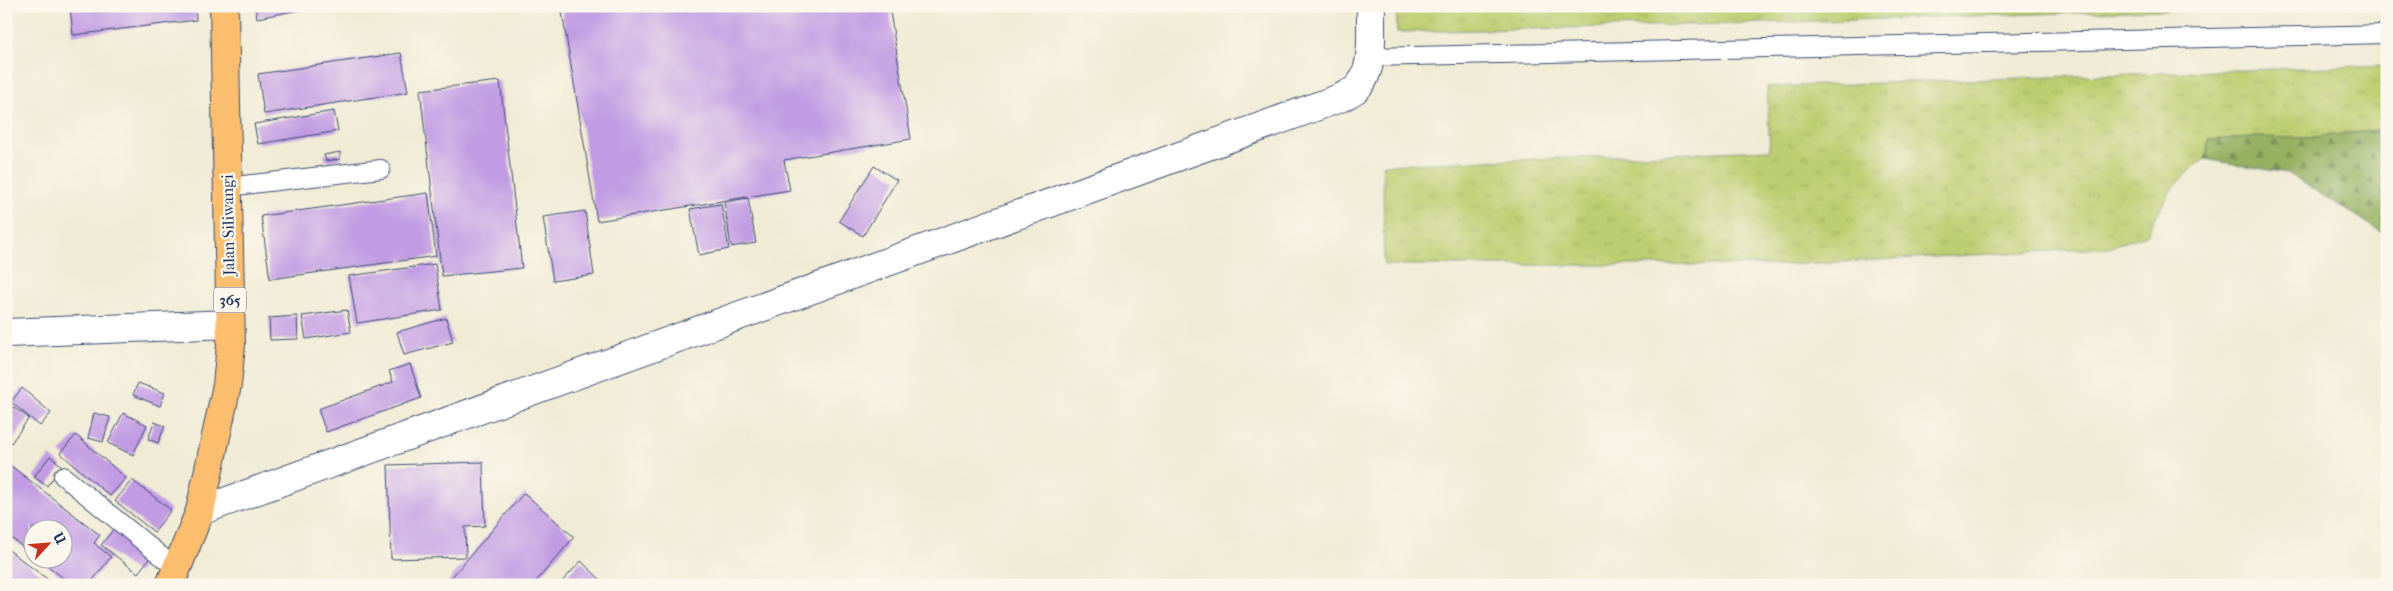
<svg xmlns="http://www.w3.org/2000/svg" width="2393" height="591" viewBox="0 0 2393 591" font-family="'IM FELL French Canon',serif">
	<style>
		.grass { fill: url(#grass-tufts); stroke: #6c7e67 }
		.forest { fill: url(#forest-firs); stroke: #587060 }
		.building { fill: #c19be3 }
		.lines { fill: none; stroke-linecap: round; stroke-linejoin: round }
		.service-casing { stroke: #3b4b70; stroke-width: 20 }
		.minor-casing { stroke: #3b4b70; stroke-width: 30 }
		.primary-casing { stroke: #3b4b70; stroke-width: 30 }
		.service { stroke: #fff; stroke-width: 18 }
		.minor { stroke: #fff; stroke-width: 28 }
		.primary { stroke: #fbbd6e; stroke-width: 28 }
		.labels { text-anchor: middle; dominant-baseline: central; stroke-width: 5; stroke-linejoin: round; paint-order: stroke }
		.shield { fill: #fbf7ec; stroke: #5e6b89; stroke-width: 1 }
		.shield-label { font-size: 15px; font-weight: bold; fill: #1b2f5e }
		.street-label { font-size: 16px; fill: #1b2f5e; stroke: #fbf7ec }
	</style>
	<defs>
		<pattern id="grass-tufts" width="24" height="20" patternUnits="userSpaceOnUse" patternTransform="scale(1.25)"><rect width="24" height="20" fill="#bdce70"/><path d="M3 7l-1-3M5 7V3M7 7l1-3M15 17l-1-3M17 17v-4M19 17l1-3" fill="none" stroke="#a2b163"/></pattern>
		<pattern id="forest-firs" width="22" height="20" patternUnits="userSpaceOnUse" patternTransform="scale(1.25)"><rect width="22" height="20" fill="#96b162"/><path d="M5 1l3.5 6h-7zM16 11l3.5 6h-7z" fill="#7a9054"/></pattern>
	</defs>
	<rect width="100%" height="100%" fill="#fbf7ec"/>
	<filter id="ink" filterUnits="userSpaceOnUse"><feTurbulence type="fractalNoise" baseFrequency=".02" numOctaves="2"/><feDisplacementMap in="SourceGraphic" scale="10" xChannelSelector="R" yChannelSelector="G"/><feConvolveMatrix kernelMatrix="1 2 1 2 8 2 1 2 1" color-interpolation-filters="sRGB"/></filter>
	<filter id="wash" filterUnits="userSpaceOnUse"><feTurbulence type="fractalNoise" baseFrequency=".0096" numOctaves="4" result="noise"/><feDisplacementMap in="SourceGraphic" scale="20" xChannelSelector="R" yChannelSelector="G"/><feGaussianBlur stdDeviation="1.12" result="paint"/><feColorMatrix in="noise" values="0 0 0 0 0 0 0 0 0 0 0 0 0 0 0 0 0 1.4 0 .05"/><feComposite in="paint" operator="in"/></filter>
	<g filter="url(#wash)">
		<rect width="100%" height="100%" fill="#f0ebd4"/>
		<g class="grass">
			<path d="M1396,6H2280L1730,24L1397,32Z"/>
			<path d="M2387,65V129L2307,138L2251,137L2209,140L2205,159C2171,182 2165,199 2147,235L2105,248L1781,265H1384L1383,165L1770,150L1767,87Z"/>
		</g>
		<path class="forest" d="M2387,129V235L2287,173L2205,159L2209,140L2251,137L2307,138Z"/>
		<g id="blocks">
			<g class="building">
				<path d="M70,6H195L196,20L73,35Z"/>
				<path d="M255,6H315V7L257,18Z"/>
				<path d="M561,6H889L911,139L784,160L790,190L597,221Z"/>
				<path d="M401,53L408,92L264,114L258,74Z"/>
				<path d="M500,81L522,268L442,276L420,90Z"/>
				<path d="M334,111L338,131L258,144L254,124Z"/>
				<path d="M340,152V159L326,161L324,155Z"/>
				<path d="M874,166L897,180L863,236L839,221Z"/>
				<path d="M428,193L436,256L270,279L261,216Z"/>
				<path d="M748,198L756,243L731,247L724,202Z"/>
				<path d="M721,204L729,249L699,255L690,209Z"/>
				<path d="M585,211L594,275L553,281L543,217Z"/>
				<path d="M435,264L442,310L357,323L349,276Z"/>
				<path d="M347,310L351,332L306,339L302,316Z"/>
				<path d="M297,316L298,339L270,340L269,318Z"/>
				<path d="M446,318L453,342L404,355L397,332Z"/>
				<path d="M410,364L421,398L326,432L318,409L393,382L389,371Z"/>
				<path d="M138,383L165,393L160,406L133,395Z"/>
				<path d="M22,388L51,413L40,426L11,402Z"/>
				<path d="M10,405L29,418L6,450V409Z"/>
				<path d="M94,413L110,417L103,442L88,438Z"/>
				<path d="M123,413L147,425L133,455L108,443Z"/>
				<path d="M154,422L165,426L158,443L148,439Z"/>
				<path d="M76,435L126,478L110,496L60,453Z"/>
				<path d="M50,456L62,466L47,486L34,477Z"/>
				<path d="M6,462L100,535L94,543L111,557L89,585H72L38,558H62V528H32V554L6,534Z"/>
				<path d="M483,462L485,526L465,527L466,557L391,559L388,465Z"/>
				<path d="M132,480L171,510L154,532L115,501Z"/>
				<path d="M524,493L574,537L533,585H445Z"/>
				<path d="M116,526L152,555L138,573L101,545Z"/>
				<path d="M6,548L55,585H8Z"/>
				<path d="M581,561L606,585H559Z"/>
			</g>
		</g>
	</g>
	<g filter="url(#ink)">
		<use href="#blocks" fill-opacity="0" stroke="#3b4b70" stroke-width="1"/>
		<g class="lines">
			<g class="service-casing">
				<g id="service">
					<path d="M1370,57L2387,34"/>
					<path d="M227,187L381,169"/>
					<path d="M63,476L177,569"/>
				</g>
			</g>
			<g class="minor-casing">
				<g id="minor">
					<path d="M6,333L230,324"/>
					<path d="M200,511L1340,98C1345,95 1353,92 1357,88C1376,69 1370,31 1371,6"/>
				</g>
			</g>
			<g class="primary-casing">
				<path id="primary" d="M170,585L200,511L227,385L231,345L224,6"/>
			</g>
			<use href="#service" class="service"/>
			<use href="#minor" class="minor"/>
			<use href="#primary" class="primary"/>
		</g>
	</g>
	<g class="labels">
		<rect class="shield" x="214" y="287.5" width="32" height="25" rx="4"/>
		<g class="shield-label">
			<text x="230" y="300">365</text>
		</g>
		<g class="street-label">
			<text transform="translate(228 225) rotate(-91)">Jalan Siliwangi</text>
		</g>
	</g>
	<rect width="2393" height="591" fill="none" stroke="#fbf7ec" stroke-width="25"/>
	<g transform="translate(48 544) rotate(64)"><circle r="24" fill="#fbf7ec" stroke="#a1a7b3"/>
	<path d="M0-4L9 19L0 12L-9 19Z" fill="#c8321e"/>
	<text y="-8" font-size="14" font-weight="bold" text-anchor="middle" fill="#1b2f5e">U</text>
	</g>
</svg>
